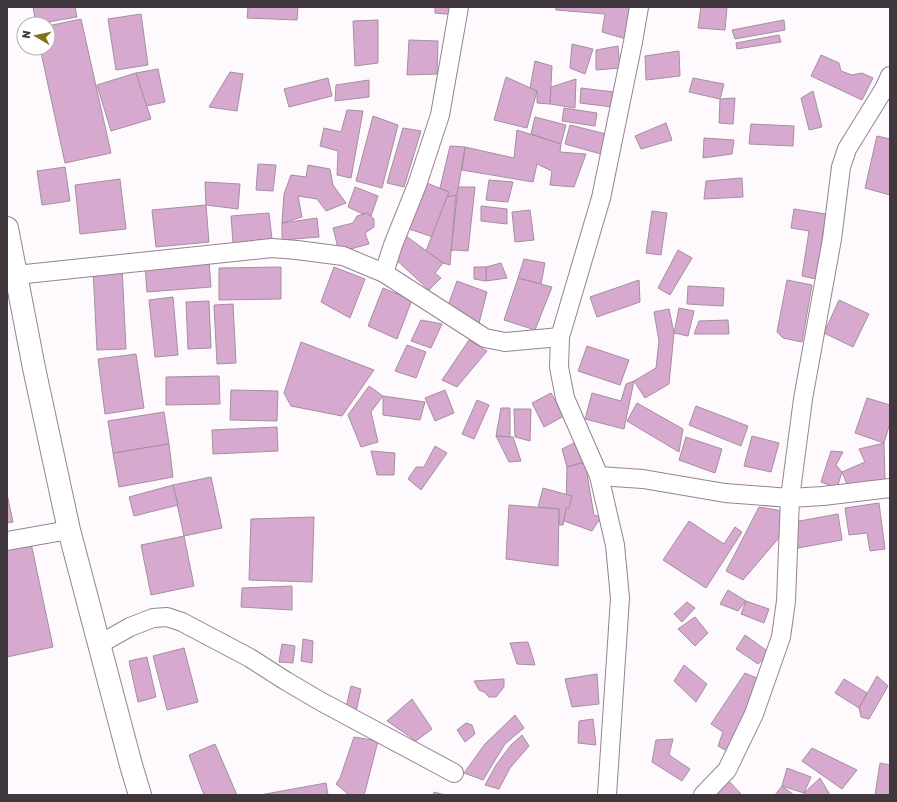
<svg xmlns="http://www.w3.org/2000/svg" width="897" height="802" viewBox="0 0 897 802" font-family="Rubik,sans-serif">
	<style>
		.building { fill: #d7a9cf; stroke: #a48fa0 }
		.lines { fill: none; stroke-linecap: round; stroke-linejoin: round }
		.street-casing { stroke: #978293; stroke-width: 20 }
		.highway-casing { stroke: #978293; stroke-width: 24 }
		.street { stroke: #fff; stroke-width: 18 }
		.highway { stroke: #fff; stroke-width: 22 }
	</style>
	<rect width="100%" height="100%" fill="#fdf9fc"/>
	<g class="building">
		<path d="M33,7H75L77,17L36,24Z"/>
		<path d="M248,7H298L297,20L247,18Z"/>
		<path d="M435,7H455L456,15L435,13Z"/>
		<path d="M556,7H632L626,39L602,32L605,14L556,10Z"/>
		<path d="M701,7H727L725,30L698,28Z"/>
		<path d="M141,14L148,65L116,70L108,19Z"/>
		<path d="M81,19L111,153L65,163L40,48H48V26Z"/>
		<path d="M378,20V63L355,66L353,21Z"/>
		<path d="M784,20L785,30L735,39L732,30Z"/>
		<path d="M779,35L781,42L737,49L736,43Z"/>
		<path d="M409,40L438,41L437,74L407,75Z"/>
		<path d="M572,44L593,49L585,74L570,68Z"/>
		<path d="M618,46L620,68L596,70V50Z"/>
		<path d="M679,51L680,76L646,80L645,56Z"/>
		<path d="M821,55L839,63L841,71L852,75L862,73L873,78L862,100L811,76Z"/>
		<path d="M535,61L552,66L550,104L537,103V91L530,88Z"/>
		<path d="M158,69L165,102L142,107L136,73Z"/>
		<path d="M230,72L243,74L237,111L209,107Z"/>
		<path d="M136,73L151,119L111,131L97,85Z"/>
		<path d="M506,77L537,91L527,128L494,120Z"/>
		<path d="M328,78L332,96L289,107L284,89Z"/>
		<path d="M693,78L724,84L720,99L689,92Z"/>
		<path d="M576,79L575,108L550,104L551,87Z"/>
		<path d="M369,80V97L335,101L336,85Z"/>
		<path d="M581,88L614,92L612,107L580,103Z"/>
		<path d="M813,91L822,127L809,130L801,98Z"/>
		<path d="M735,98L733,124L719,123L720,99Z"/>
		<path d="M564,108L597,113L595,126L562,121Z"/>
		<path d="M347,110L363,111L351,178L337,175L338,151L320,146L324,128L341,132Z"/>
		<path d="M373,116L398,125L382,188L356,181Z"/>
		<path d="M535,117L566,125L561,144L531,134Z"/>
		<path d="M666,123L672,140L641,149L635,136Z"/>
		<path d="M751,124L794,126L793,146L749,144Z"/>
		<path d="M570,125L606,134L601,154L565,144Z"/>
		<path d="M403,128L421,131L404,187L387,183Z"/>
		<path d="M517,130L561,144L560,152L586,154L574,187L550,185L552,171L537,164L533,182L462,170L465,147L514,158Z"/>
		<path d="M877,136L890,139V195L865,188Z"/>
		<path d="M704,138L734,140L732,154L703,158Z"/>
		<path d="M450,146L465,147L457,196L447,197L449,192L440,188Z"/>
		<path d="M258,164L276,165L273,191L256,190Z"/>
		<path d="M308,165L330,169L333,185L346,203L326,211L317,199L298,196L302,217L282,223L284,194L291,175L306,177Z"/>
		<path d="M65,167L70,201L42,205L37,171Z"/>
		<path d="M742,178L743,197L704,199L706,181Z"/>
		<path d="M120,179L126,229L80,234L75,185Z"/>
		<path d="M489,180L513,182L508,202L486,200Z"/>
		<path d="M422,181L449,192L433,237L406,228Z"/>
		<path d="M205,182L240,184L238,209L206,205Z"/>
		<path d="M355,187L378,196L371,216L367,213L363,214L348,207Z"/>
		<path d="M458,187H475L468,251L454,250L451,251Z"/>
		<path d="M456,195L451,251L450,265L443,263L426,251L447,197Z"/>
		<path d="M206,205L209,242L156,247L152,210Z"/>
		<path d="M481,206L507,209V224L481,221Z"/>
		<path d="M794,209L826,214L816,279L802,276L809,231L791,228Z"/>
		<path d="M530,210L534,240L515,242L512,212Z"/>
		<path d="M652,211L667,213L661,255L646,253Z"/>
		<path d="M269,213L272,239L233,243L231,216Z"/>
		<path d="M367,213L374,219V227L365,233L369,244L339,252L333,228L353,223L357,216Z"/>
		<path d="M317,218L319,237L282,240V223Z"/>
		<path d="M406,236L443,263L435,273L441,278L429,290L392,256Z"/>
		<path d="M678,250L692,258L670,295L658,288Z"/>
		<path d="M524,259L545,263L541,284L518,278Z"/>
		<path d="M209,261L211,287L147,292L145,266Z"/>
		<path d="M501,263L507,278L486,281V267Z"/>
		<path d="M122,267L126,349L97,350L93,269Z"/>
		<path d="M281,267V299L219,300V268Z"/>
		<path d="M334,267L365,279L350,318L321,302Z"/>
		<path d="M474,267H486V281L474,279Z"/>
		<path d="M518,278L552,287L535,330L504,320Z"/>
		<path d="M639,280L640,302L597,317L590,297Z"/>
		<path d="M787,280L812,285L802,342L783,338L777,332Z"/>
		<path d="M457,281L487,292L478,327L446,311Z"/>
		<path d="M688,286L724,288L723,306L687,304Z"/>
		<path d="M383,288L412,300L397,339L368,326Z"/>
		<path d="M173,297L178,355L155,357L149,300Z"/>
		<path d="M839,300L869,314L853,347L824,333Z"/>
		<path d="M209,301L211,348L188,349L186,302Z"/>
		<path d="M233,304L236,363L217,364L214,305Z"/>
		<path d="M679,308L694,311L688,336L674,333Z"/>
		<path d="M669,309L674,333L669,384L645,398L634,381L656,368L659,341L654,312Z"/>
		<path d="M421,320L442,324L431,348L411,341Z"/>
		<path d="M728,320L729,334H694L699,321Z"/>
		<path d="M469,340L487,351L457,387L442,380Z"/>
		<path d="M301,342L374,370L342,416L291,406L284,393Z"/>
		<path d="M407,345L426,352L416,378L395,371Z"/>
		<path d="M587,346L629,360L620,385L578,371Z"/>
		<path d="M136,354L144,408L105,414L98,359Z"/>
		<path d="M219,376L220,404L166,405V377Z"/>
		<path d="M634,381L624,429L585,419L592,393L621,401L626,384Z"/>
		<path d="M369,386L383,396L371,412L378,442L361,447L348,415Z"/>
		<path d="M231,390L278,391L277,421L230,420Z"/>
		<path d="M445,390L454,413L435,421L425,398Z"/>
		<path d="M551,393L564,416L544,427L532,403Z"/>
		<path d="M383,396L425,402L420,420L383,415Z"/>
		<path d="M867,398L890,405V423L884,443L855,433Z"/>
		<path d="M477,400L489,405L474,439L462,434Z"/>
		<path d="M637,403L683,429L679,452L627,421Z"/>
		<path d="M696,406L748,426L741,446L689,425Z"/>
		<path d="M501,408H510V437L496,436Z"/>
		<path d="M514,409H531L530,441L515,437Z"/>
		<path d="M164,412L169,444L113,453L108,421Z"/>
		<path d="M277,427L278,451L213,454L212,430Z"/>
		<path d="M496,436L513,437L521,461L509,462Z"/>
		<path d="M752,436L779,443L771,472L744,466Z"/>
		<path d="M686,437L722,449L715,473L679,460Z"/>
		<path d="M576,442L585,462L567,467L562,449Z"/>
		<path d="M884,443L885,481L847,484L842,472L865,462L859,449Z"/>
		<path d="M169,444L173,477L119,487L113,453Z"/>
		<path d="M435,446L447,453L421,490L408,479L416,467H424Z"/>
		<path d="M371,451L395,453L394,475H377Z"/>
		<path d="M831,451L843,452L836,465L842,472L837,488L821,482Z"/>
		<path d="M585,462L594,515L601,517L592,531L564,521L566,508L567,467Z"/>
		<path d="M211,477L222,528L184,536L173,485Z"/>
		<path d="M173,485L178,505L134,516L129,497Z"/>
		<path d="M543,488L572,496L569,508H566L563,525H559V509L538,507Z"/>
		<path d="M7,494L13,522L7,523Z"/>
		<path d="M879,503L885,549L870,551L867,533L849,535L845,508Z"/>
		<path d="M509,505L559,509L558,566L506,559Z"/>
		<path d="M759,507L783,511L778,539L743,580L726,571Z"/>
		<path d="M838,514L842,540L798,548L794,522Z"/>
		<path d="M314,517L312,582L249,580L251,519Z"/>
		<path d="M689,521L724,544L735,527L742,532L706,588L663,560Z"/>
		<path d="M184,536L194,586L151,595L141,545Z"/>
		<path d="M31,543L53,647L7,657V549Z"/>
		<path d="M292,586V610L241,607L242,588Z"/>
		<path d="M728,590L746,601L738,611L720,604Z"/>
		<path d="M746,601L769,609L764,623L741,614Z"/>
		<path d="M687,602L695,608L682,622L674,614Z"/>
		<path d="M695,617L708,633L695,646L678,629Z"/>
		<path d="M745,635L770,653L758,664L736,649Z"/>
		<path d="M303,639L313,641L312,663L301,661Z"/>
		<path d="M528,642L535,665L517,664L510,643Z"/>
		<path d="M282,644L295,646L293,663L279,662Z"/>
		<path d="M184,648L198,702L167,710L153,656Z"/>
		<path d="M147,657L156,697L138,702L129,661Z"/>
		<path d="M684,665L707,684L696,702L674,681Z"/>
		<path d="M745,673L759,679L727,751L718,746L723,732L711,724Z"/>
		<path d="M597,674L599,704L572,707L565,679Z"/>
		<path d="M877,676L888,686L869,719L861,717L859,708Z"/>
		<path d="M504,679V687L496,697H489L484,692L479,690L474,681Z"/>
		<path d="M844,679L867,693L859,708L835,693Z"/>
		<path d="M351,686L361,689L356,712L346,707Z"/>
		<path d="M412,699L432,729L416,741L387,721Z"/>
		<path d="M515,715L524,728L505,744L483,780L464,773L485,744Z"/>
		<path d="M593,719L596,745L578,743L579,721Z"/>
		<path d="M466,723L472,725L475,734L465,742L457,730Z"/>
		<path d="M522,735L529,746L510,768L499,789L485,785L496,765L511,745Z"/>
		<path d="M354,737L378,741L365,792L363,795H349L336,784L340,778Z"/>
		<path d="M673,739L669,755L690,769L682,781L652,762L656,740Z"/>
		<path d="M215,744L237,795H204L189,755Z"/>
		<path d="M812,748L857,770L842,789L802,761Z"/>
		<path d="M880,763L890,765V795H875Z"/>
		<path d="M787,768L811,777L804,793L782,786Z"/>
		<path d="M820,778L830,795H806L804,793Z"/>
		<path d="M727,779L742,795H713Z"/>
		<path d="M326,783L328,795H260Z"/>
		<path d="M782,786L794,795H775Z"/>
		<path d="M434,792L445,795H433Z"/>
	</g>
	<g class="lines">
		<g class="street-casing">
			<g id="street">
				<path d="M384,273L393,245L417,185L440,115L459,7"/>
				<path d="M16,275L272,248L297,250L343,256L384,273L485,338L505,342L560,337"/>
				<path d="M599,476L643,479L725,493L790,498L823,496L890,488"/>
				<path d="M7,541L69,530"/>
				<path d="M98,645L130,627L153,618L167,617L182,622L250,658L286,681L320,701L454,773"/>
				<path d="M607,795L620,598L615,545L599,476L565,398L559,367L560,337L601,198L633,42L639,7"/>
				<path d="M703,795L727,770L754,714L781,637L786,601L790,498L803,399L832,239L841,167L847,149L884,89L890,76"/>
			</g>
		</g>
		<g class="highway-casing">
			<path id="highway" d="M7,228L34,368L69,530L131,765L140,795"/>
		</g>
		<use href="#street" class="street"/>
		<use href="#highway" class="highway"/>
	</g>
	<rect width="897" height="802" fill="none" stroke="#40373f" stroke-width="16"/>
	<g transform="translate(36 36) rotate(279)"><circle r="19" fill="#ffffff" stroke="#b3afb2"/>
	<path d="M0-3L7 15L0 10L-7 15Z" fill="#807417"/>
	<text y="-6" font-size="11" font-weight="bold" text-anchor="middle" fill="#40373f">N</text>
	</g>
</svg>
